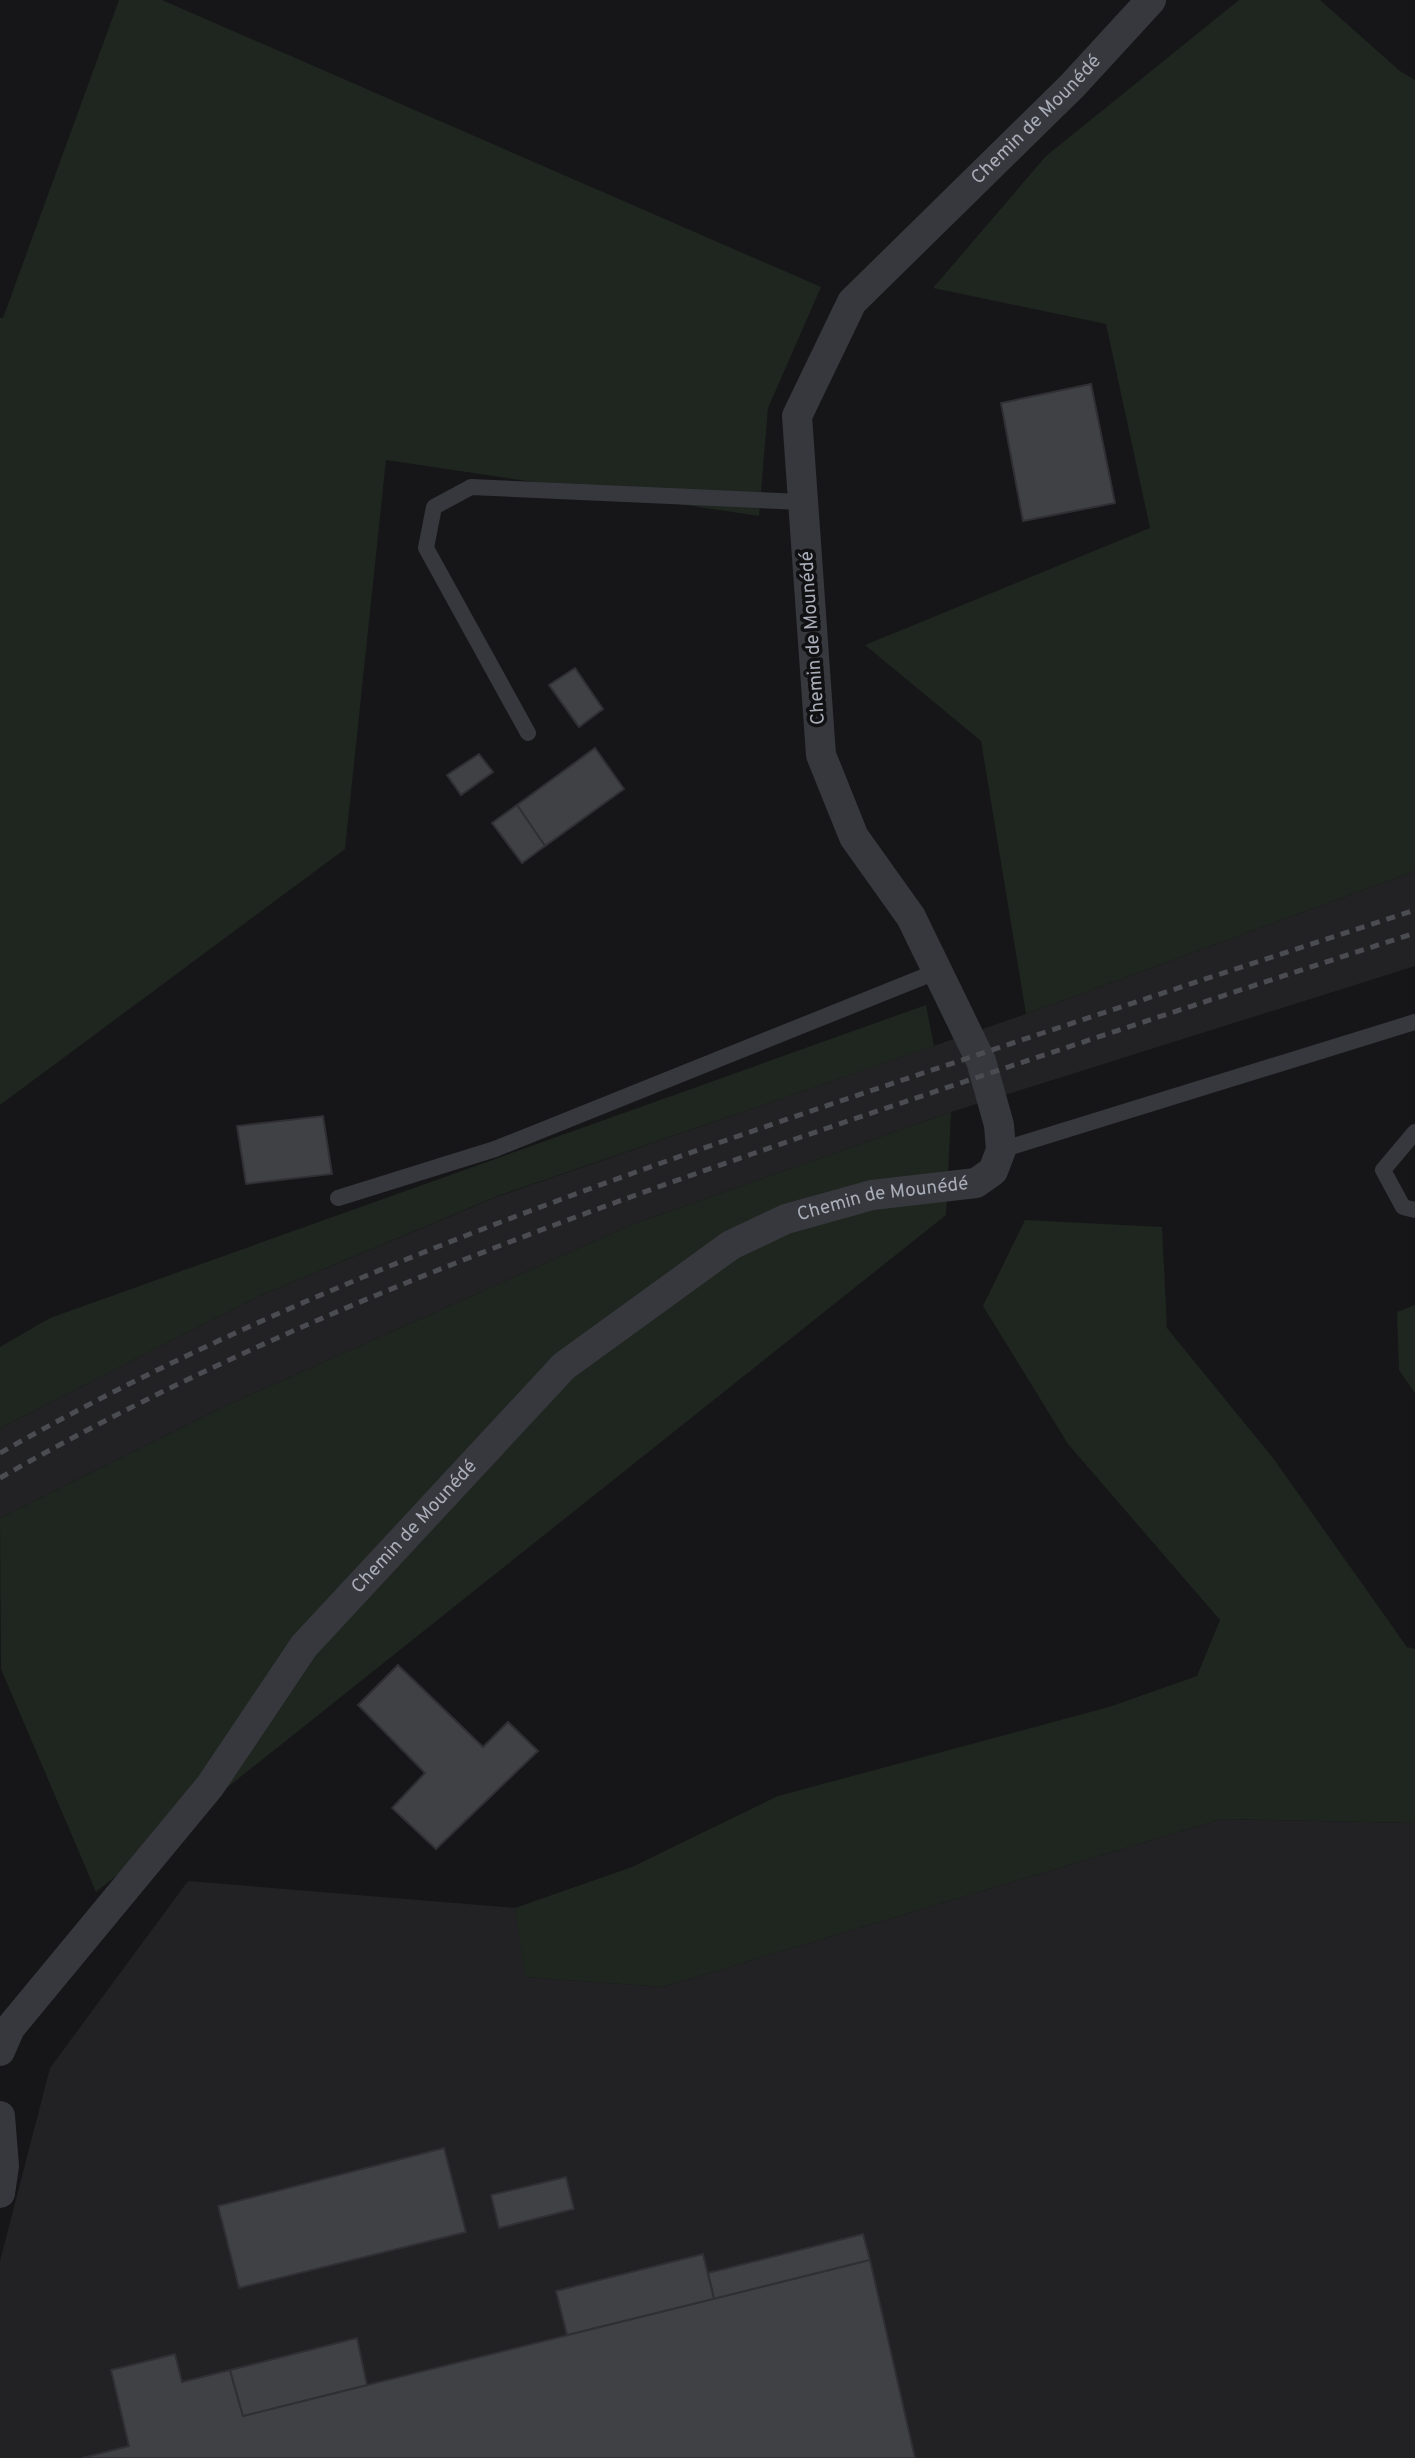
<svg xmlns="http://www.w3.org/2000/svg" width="1415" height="2458" viewBox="0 0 1415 2458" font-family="Overpass,sans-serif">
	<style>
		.built { fill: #222225 }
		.green { fill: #1e261f }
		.building { fill: #404145; stroke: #303034; stroke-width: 2 }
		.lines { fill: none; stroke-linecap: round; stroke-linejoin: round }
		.service { stroke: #37383d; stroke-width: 16 }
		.minor { stroke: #37383d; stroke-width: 30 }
		.rail { stroke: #4a4c52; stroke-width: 5; stroke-dasharray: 9 7; stroke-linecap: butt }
		.labels { text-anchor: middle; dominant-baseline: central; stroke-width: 7; stroke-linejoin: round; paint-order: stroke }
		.street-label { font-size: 19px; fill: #a8adb8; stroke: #111113 }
	</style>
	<rect width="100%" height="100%" fill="#161618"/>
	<g class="built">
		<path d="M1415,871V966L951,1112L631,1225L232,1403L0,1518V1428L257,1297L499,1196L1026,1014Z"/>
		<path d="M1222,1819L1415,1823V2458H0V2261L50,2068L188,1881L515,1908L526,1977L663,1987Z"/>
	</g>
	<g class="green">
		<path d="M119,0H162L821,287L768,408L759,516L386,460L345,849L0,1105V318H3Z"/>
		<path d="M1239,0H1320L1400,71L1415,80V871L1026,1014L981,741L865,645L1150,528L1106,324L933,288L1046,156Z"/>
		<path d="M926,1005L934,1046L498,1196L257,1297L0,1428V1347L50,1318Z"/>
		<path d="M951,1112L946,1215L96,1892L1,1669L0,1518L232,1403L631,1225Z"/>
		<path d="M1025,1220L1162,1227L1167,1328L1273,1458L1407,1647L1415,1649V1823L1222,1819L663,1987L525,1977L515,1908L632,1867L778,1796L1109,1707L1197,1676L1220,1620L1068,1444L983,1306Z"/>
		<path d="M1415,1305V1393L1399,1370L1397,1312Z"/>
	</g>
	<g class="building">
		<path d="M1091,384L1115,503L1023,521L1001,403Z"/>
		<path d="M575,668L603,709L579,727L549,685Z"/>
		<path d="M595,748L624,789L545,846L517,805Z"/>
		<path d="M479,754L493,772L461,795L447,775Z"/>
		<path d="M517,805L545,846L522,863L492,823Z"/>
		<path d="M323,1116L332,1174L246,1184L237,1126Z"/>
		<path d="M398,1665L483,1747L508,1722L538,1751L436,1849L392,1808L425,1773L358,1705Z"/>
		<path d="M444,2148L466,2232L239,2288L218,2206Z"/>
		<path d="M566,2177L574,2209L499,2228L491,2195Z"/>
		<path d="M863,2234L870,2260L714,2299L708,2273Z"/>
		<path d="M703,2254L714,2299L567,2335L556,2291Z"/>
		<path d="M870,2260L915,2458H82L129,2446L111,2370L175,2354L182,2382L230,2370L243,2416Z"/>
		<path d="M357,2338L367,2385L243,2416L230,2370Z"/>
	</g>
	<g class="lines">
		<g class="service">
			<path d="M528,733L426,548L434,507L471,487L803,502"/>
			<path d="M1415,1132L1383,1170L1403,1207L1415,1210"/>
			<path d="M1001,1150L1415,1022"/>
			<path d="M338,1198L495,1149L938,971"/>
		</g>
		<g class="minor">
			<path id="s1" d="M0,2051L10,2028L210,1786L304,1646L564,1366L731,1245L786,1219L872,1195L976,1183L993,1171L1001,1150L999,1125L981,1061L911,917L854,837L821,755L797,416L852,302L1072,86L1151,0"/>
			<path d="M0,2116L4,2166L0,2193"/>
		</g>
		<g class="rail">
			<path d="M0,1453C257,1307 535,1205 814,1110C1014,1042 1214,976 1415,910"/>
			<path d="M0,1478C255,1332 530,1230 807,1135C1009,1066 1212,999 1415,933"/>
		</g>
	</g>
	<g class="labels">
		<g class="street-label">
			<text stroke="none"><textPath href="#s1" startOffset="2558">Chemin de Mounédé</textPath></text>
			<text transform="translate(813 638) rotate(-94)">Chemin de Mounédé</text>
			<text stroke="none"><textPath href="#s1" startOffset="1256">Chemin de Mounédé</textPath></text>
			<text stroke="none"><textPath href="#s1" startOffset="670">Chemin de Mounédé</textPath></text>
		</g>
	</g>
</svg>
